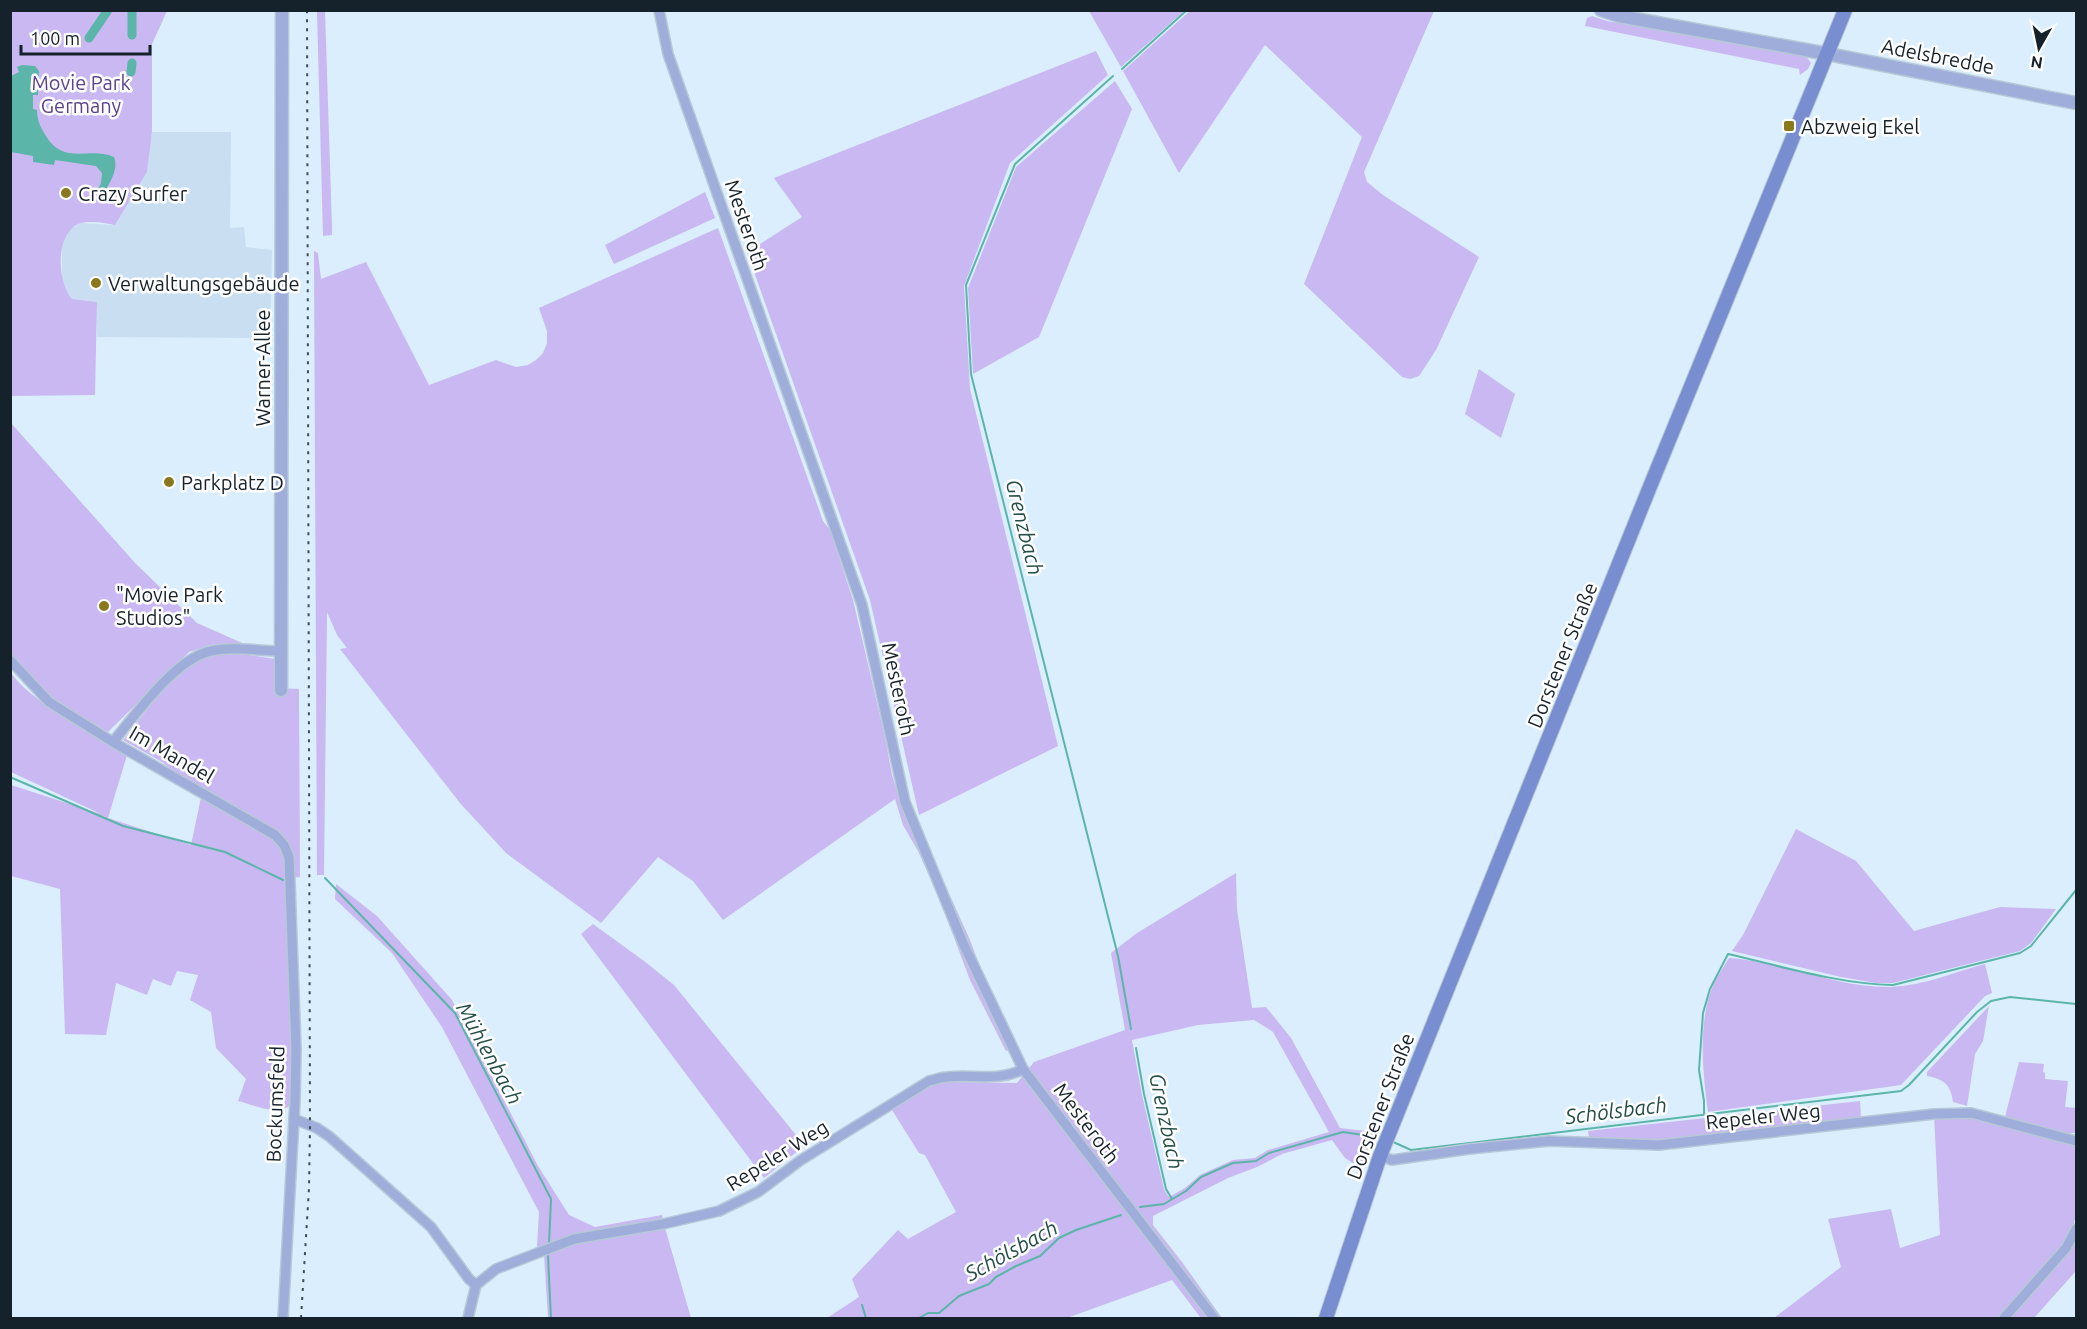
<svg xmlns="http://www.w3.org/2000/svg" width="2087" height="1329" viewBox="0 0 2087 1329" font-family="Ubuntu,sans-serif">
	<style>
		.built { fill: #c9dff1 }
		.green { fill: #c9b8f1; fill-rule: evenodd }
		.water { fill: #5bb5a9 }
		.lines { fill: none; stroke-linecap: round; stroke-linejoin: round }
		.stream { stroke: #5bb5a9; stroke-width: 2 }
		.canal { stroke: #5bb5a9; stroke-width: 9 }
		.minor-casing { stroke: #b7c9d7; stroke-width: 12 }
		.tertiary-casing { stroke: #b7c9d7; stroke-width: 15 }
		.secondary-casing { stroke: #b7c9d7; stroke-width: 16 }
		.minor { stroke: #9eadda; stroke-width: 9 }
		.tertiary { stroke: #9eadda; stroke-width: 12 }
		.secondary { stroke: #798ed0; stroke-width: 14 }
		.rail { stroke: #3e4c56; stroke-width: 2; stroke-dasharray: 3 6; stroke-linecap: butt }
		.poi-dot { fill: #89781c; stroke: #fff; stroke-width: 2 }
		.labels { text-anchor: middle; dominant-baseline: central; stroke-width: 5; stroke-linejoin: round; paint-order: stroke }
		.street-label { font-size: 20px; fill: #16222b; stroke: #fff }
		.park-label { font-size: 20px; fill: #5d428c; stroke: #fff }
		.poi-label { font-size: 20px; fill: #16222b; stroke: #fff; text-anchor: start }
		.water-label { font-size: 21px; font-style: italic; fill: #244e48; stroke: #fff }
	</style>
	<rect width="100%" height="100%" fill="#daeefd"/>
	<path class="built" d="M152,132H231L230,228L244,227L246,247L272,250L270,338L97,337V302L72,299L67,293L62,283V244L68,231L80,223L115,225L147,172Z"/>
	<g class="green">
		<path d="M1191,10L1434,11L1364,172L1367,182L1383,195L1479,257L1436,350L1419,376L1410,379L1402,377L1304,284L1362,137L1265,45L1179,173L1123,71Z"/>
		<path d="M10,11H167L152,44V132L147,172L115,225C105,223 88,220 78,224C55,235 57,282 72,299L97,302L95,395L11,396Z"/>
		<path d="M317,11H325L332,227V235L323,236Z"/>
		<path d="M1089,11H1184L1121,67Z"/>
		<path d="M1592,16L1607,21L1805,55L1811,63L1808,69L1800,75L1799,69L1585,26L1587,18Z"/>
		<path d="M1096,51L1108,75L1010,163L964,286L970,389L1058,746L919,815L870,600L746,249L760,244L802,217L774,178Z"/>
		<path d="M1115,81L1132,109L1039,337L973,374L968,288L1016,167Z"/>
		<path d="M705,192L715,218L614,264L605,245Z"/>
		<path d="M718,228L823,521L830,530L853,600L885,737L892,775L905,817L928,847L970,940L1003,1027L1018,1046L1006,1051L970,980L938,895L918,851L903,825L895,799L723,920L693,881L658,857L601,923L506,853L460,803L340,649L347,648L337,635L327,612L324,875H317L314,251L318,253L321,279L366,262L429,385L496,360L516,367L528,365L536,360L543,353L547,343V331L539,308Z"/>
		<path d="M1479,369L1515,394L1501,438L1465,414Z"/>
		<path d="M10,416L11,423L135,563L197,623L249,646L230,643L210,645L189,652L108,732L50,698L11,654Z"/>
		<path d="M230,652L275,659L276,688L299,689L300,877L288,878L292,995V1104C278,1117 255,1105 238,1101L246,1079L216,1048L211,1012L190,1000L198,975L177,971L171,986L153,979L147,995L116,983L106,1035L65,1034L60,889L11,876V785L101,814L11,772L10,671C27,700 97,736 127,755L108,818L191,845L202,793L162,762L123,740L161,692L195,661Z"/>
		<path d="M1796,829L1856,861L1914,931L2000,907L2056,909L2031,943L2020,951L1893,983H1876L1841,977L1732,951L1743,935Z"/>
		<path d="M1236,873L1237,910L1252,1008L1266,1007L1291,1038L1340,1128L1375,1132L1363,1160L1362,1169L1345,1158L1332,1140L1282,1154L1257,1167L1228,1178L1153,1216V1225L1182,1262L1222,1318H1201L1172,1280L1067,1318H827L859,1297L852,1279L898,1230L908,1239L956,1212L925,1155L919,1153L892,1110L931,1086L947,1082L1017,1083L1034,1062L1125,1030L1111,953L1137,933ZM1254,1020L1273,1032L1329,1132L1268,1150L1255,1158L1233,1160L1200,1175L1185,1188L1169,1197L1164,1189L1142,1095L1132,1040L1198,1025Z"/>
		<path d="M336,884L377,916L452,1000L538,1166L569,1215L595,1227L662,1215L663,1220L552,1241V1252L577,1242L665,1228L691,1318H548L544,1254L537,1247L539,1212L442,1027L392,953L335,899Z"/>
		<path d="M593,924L644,961L674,985L800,1140L799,1150L764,1178L581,934Z"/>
		<path d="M1729,958C1783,962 1836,988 1891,987C1923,986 1954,972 1985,964L1992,993L1985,996L1901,1085L1708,1112C1703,1075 1698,1026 1711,991C1715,979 1723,968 1729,958Z"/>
		<path d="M1989,1006L1983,1041L1975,1054L1967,1106L1953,1102C1951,1085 1944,1079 1927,1076V1072Z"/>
		<path d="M2019,1062L2044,1064L2043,1072L2045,1073V1079L2068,1081L2065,1107L2076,1108V1133H2061L2005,1117Z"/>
		<path d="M1860,1101L1861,1117L1659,1140L1589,1137L1588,1131Z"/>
		<path d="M1934,1115L1972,1117L2076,1146C2076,1166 2080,1197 2076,1216C2068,1250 2021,1292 1997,1318H1774L1841,1267L1828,1219L1891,1209L1900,1248L1940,1235Z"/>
		<path d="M2076,1236V1271L2034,1318H2007Z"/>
	</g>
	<path class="water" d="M22,65L35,66L39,71L38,95H33V109L37,110C37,121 41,128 46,136C64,166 89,146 114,157C119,169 110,182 104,193L98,189L101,183L102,173L96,166L55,160L54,165L33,162V156L11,152V76L19,72L17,67Z"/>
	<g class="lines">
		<g class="stream">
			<path d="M1122,69L1187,10"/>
			<path d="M1113,76L1015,164L966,285L971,374L1118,956L1131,1029"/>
			<path d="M10,777L123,826L225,852L283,880"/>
			<path d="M325,878L455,1013L551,1199L549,1244"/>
			<path d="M1136,1048L1144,1094L1166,1189L1172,1199"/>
			<path d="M1704,1114V1101L1699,1070L1703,1013L1710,989L1728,954C1781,966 1838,984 1893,985L2020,953L2031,946L2076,890"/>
			<path d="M1391,1141L1411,1150L1901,1091L1909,1085L1977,1012L1991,1001L2010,997L2076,1004"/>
			<path d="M1140,1207L1164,1204L1186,1191L1201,1177L1233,1163L1256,1161L1269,1153L1343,1132L1383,1138"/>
			<path d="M548,1256L551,1318"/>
			<path d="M862,1305L866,1318"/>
			<path d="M919,1318L928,1313H939L959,1296L989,1284L996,1277L1016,1266L1040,1256L1059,1238L1076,1230L1121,1215"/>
		</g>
		<g class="canal">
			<path d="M132,35V10"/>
			<path d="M89,38L108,10"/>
			<path d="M131,72L132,63"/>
		</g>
		<g class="minor-casing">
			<g id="minor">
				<path d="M659,10L668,54L862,605L905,802L963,943L1023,1069L1214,1318"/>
				<path d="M10,660L49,702L113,742L275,835L284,845L289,857L296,1049L295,1101L283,1318"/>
				<path d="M113,742C136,714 176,658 211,651C234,646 258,651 281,651"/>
				<path d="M294,1119L317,1128L330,1137L431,1227L469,1279L476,1285"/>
				<path d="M1380,1156L1392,1160L1469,1149L1549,1141L1659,1145L1934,1114L1971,1113L2076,1141"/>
				<path d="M468,1318L476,1285L496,1269L574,1239L663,1224L719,1211L758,1192L801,1160L929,1081C935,1080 941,1077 947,1077C973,1074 1000,1082 1023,1069"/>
				<path d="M2004,1318L2066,1248L2076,1229"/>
			</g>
		</g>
		<g class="tertiary-casing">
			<g id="tertiary">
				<path d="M1601,10L1619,16L1828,54L2076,103"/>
				<path d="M281,690L282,10"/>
			</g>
		</g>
		<g class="secondary-casing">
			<path id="secondary" d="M1326,1318L1380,1156L1649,489L1845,10"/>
		</g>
		<use href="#minor" class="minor"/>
		<use href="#tertiary" class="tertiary"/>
		<use href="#secondary" class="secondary"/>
		<path class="rail" d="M301,1318L309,1188L310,1125L307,10"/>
	</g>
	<g class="poi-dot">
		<rect x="1783" y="120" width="12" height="12" rx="3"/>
		<circle cx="66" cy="193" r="6"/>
		<circle cx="96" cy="283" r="6"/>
		<circle cx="169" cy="482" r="6"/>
		<circle cx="104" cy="606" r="6"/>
	</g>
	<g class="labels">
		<g class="street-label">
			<text transform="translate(1938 56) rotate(11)">Adelsbredde</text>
			<text transform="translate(747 225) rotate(71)">Mesteroth</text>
			<text transform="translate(262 368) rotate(-90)">Warner-Allee</text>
			<text transform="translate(1562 655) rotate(-68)">Dorstener Straße</text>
			<text transform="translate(899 689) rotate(78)">Mesteroth</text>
			<text transform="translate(172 754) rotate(30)">Im Mandel</text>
			<text transform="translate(275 1104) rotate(-88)">Bockumsfeld</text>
			<text transform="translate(1380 1106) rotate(-69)">Dorstener Straße</text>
			<text transform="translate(1763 1116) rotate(-6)">Repeler Weg</text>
			<text transform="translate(1087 1123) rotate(53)">Mesteroth</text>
			<text transform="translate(777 1155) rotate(-32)">Repeler Weg</text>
		</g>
		<g class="park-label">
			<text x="81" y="82">Movie Park<tspan x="81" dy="23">Germany</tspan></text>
		</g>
		<g class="poi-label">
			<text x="1801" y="126">Abzweig Ekel</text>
			<text x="78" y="193">Crazy Surfer</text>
			<text x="108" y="283">Verwaltungsgebäude</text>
			<text x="181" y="482">Parkplatz D</text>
			<text x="116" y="594">"Movie Park<tspan x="116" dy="23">Studios"</tspan></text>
		</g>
		<g class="water-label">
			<text transform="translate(1025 527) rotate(76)">Grenzbach</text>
			<text transform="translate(490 1053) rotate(61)">Mühlenbach</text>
			<text transform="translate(1616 1110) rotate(-7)">Schölsbach</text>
			<text transform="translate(1167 1121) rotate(78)">Grenzbach</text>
			<text transform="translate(1011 1250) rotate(-29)">Schölsbach</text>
		</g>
	</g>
	<rect width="2087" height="1329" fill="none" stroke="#16222b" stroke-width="24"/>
	<g transform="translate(2039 48) rotate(189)" stroke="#ffffff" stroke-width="4.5" paint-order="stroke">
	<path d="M0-4.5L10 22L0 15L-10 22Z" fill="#16222b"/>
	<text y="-9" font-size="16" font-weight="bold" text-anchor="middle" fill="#16222b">N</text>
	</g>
	<path d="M21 45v9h129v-9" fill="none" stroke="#16222b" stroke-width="3"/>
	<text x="30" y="45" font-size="18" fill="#16222b" stroke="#ffffff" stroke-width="4.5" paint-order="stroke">100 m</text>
</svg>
